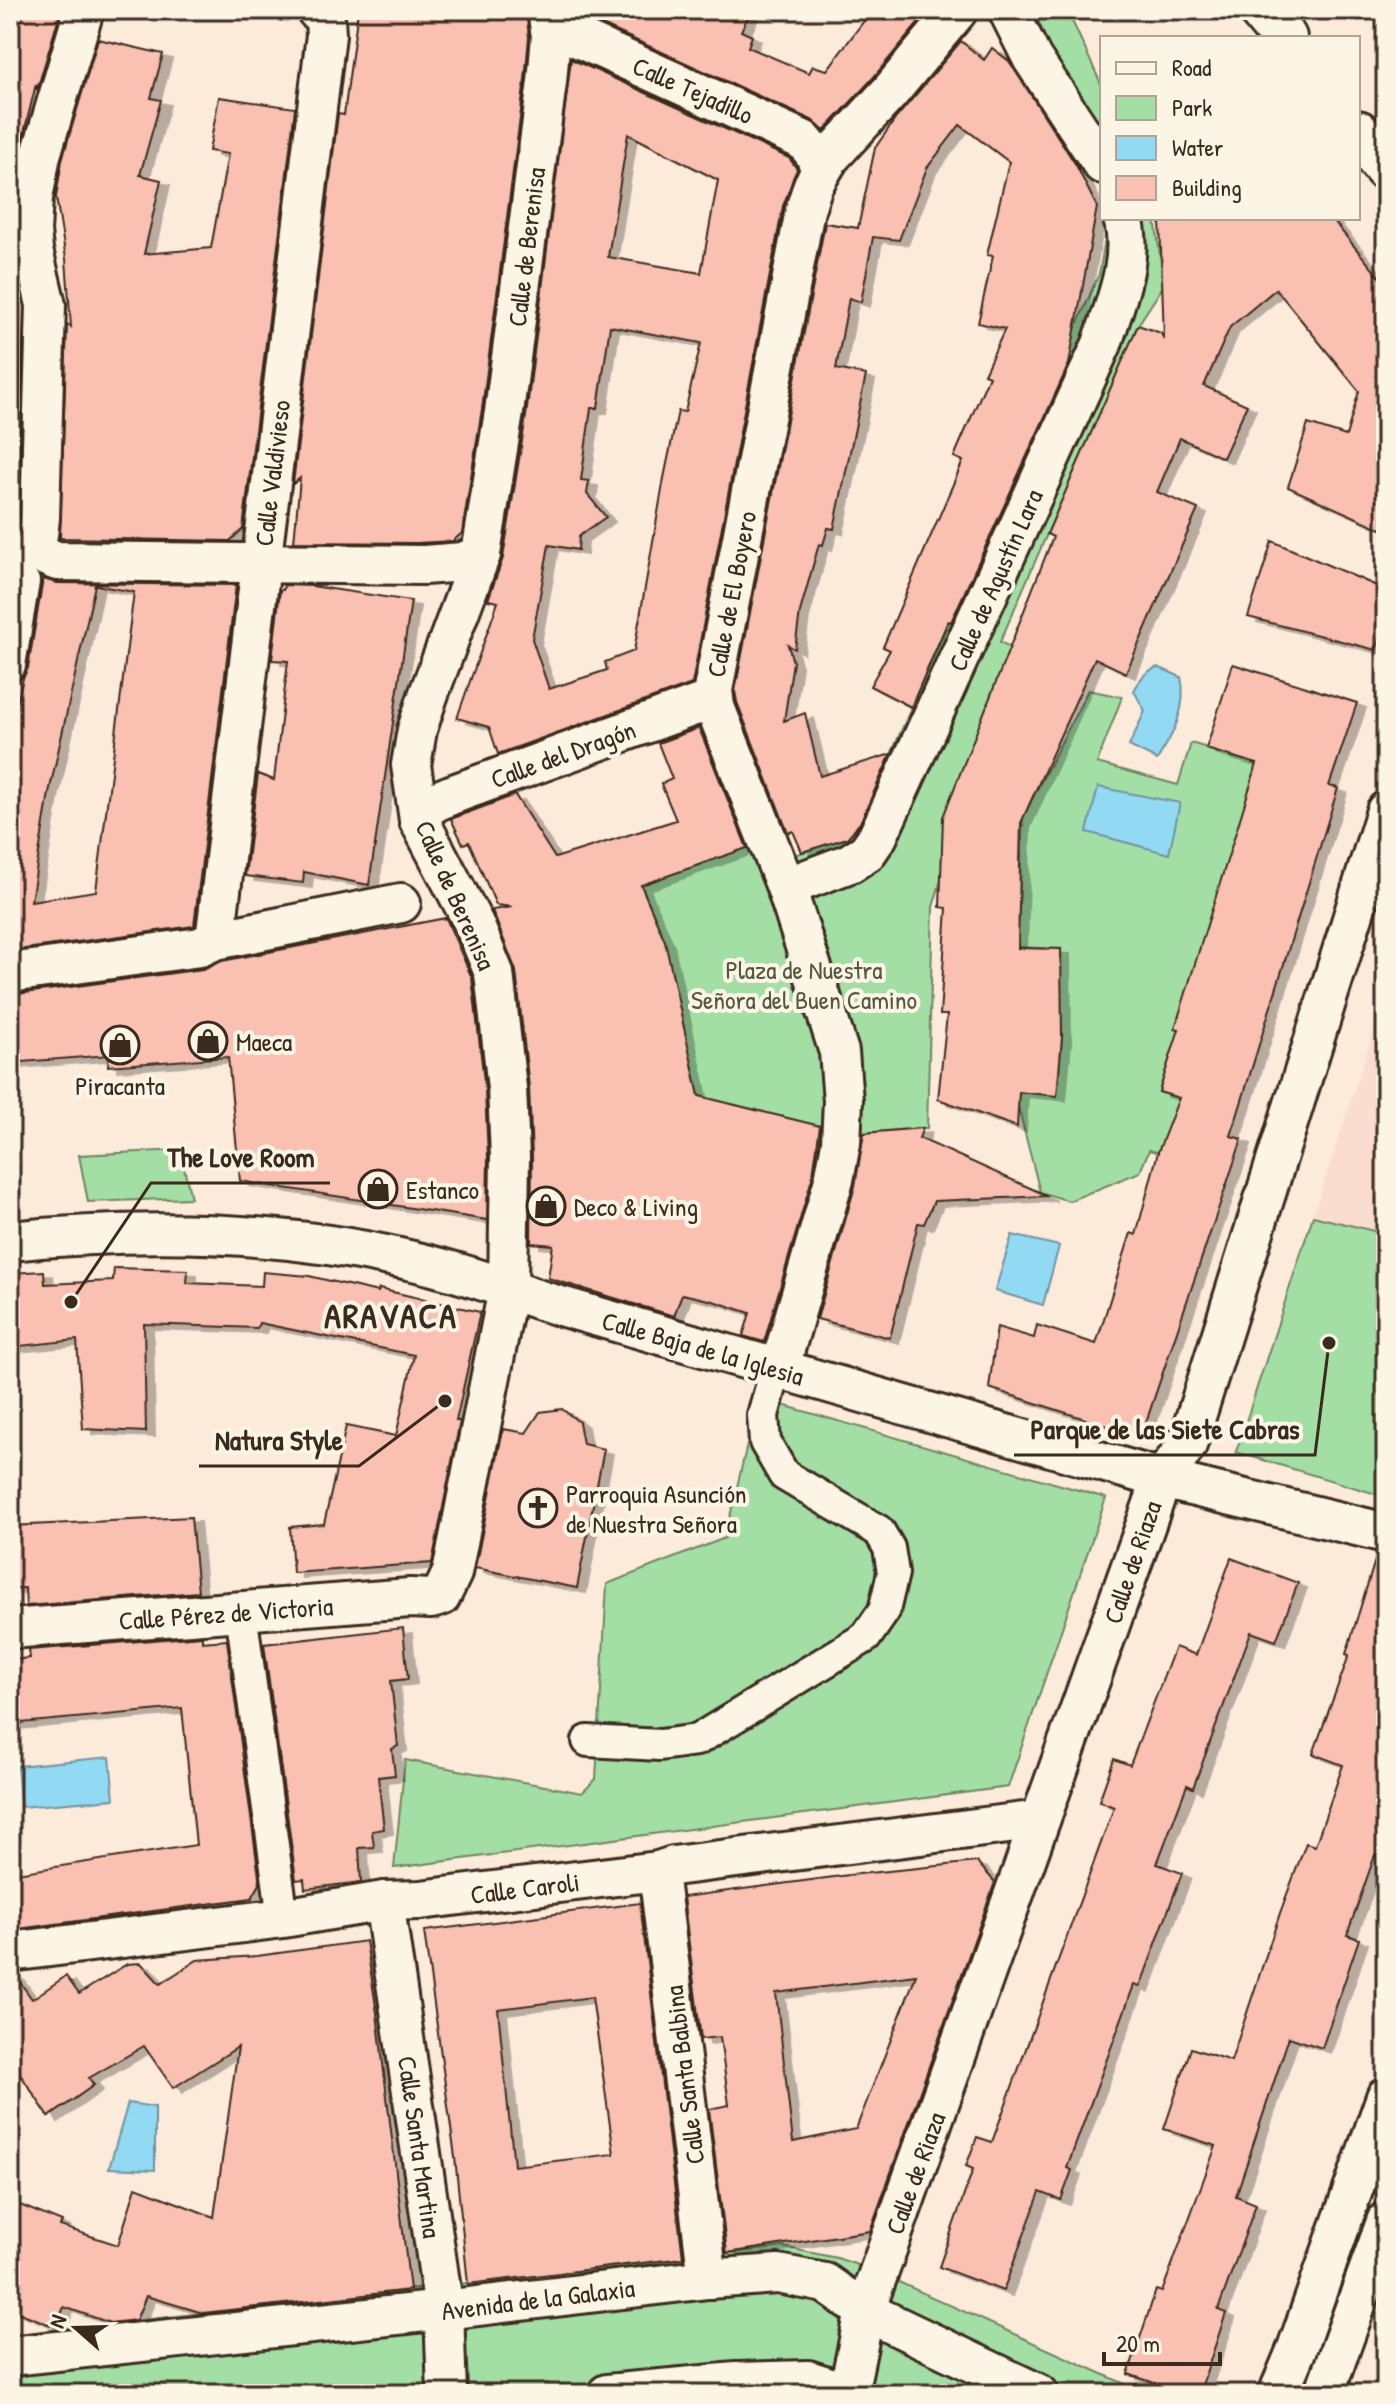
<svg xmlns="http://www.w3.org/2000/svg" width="1396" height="2404" viewBox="0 0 1396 2404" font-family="'Patrick Hand',sans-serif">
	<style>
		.built { fill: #fbddcf }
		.green { fill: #a3dfa5; stroke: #6f8462; stroke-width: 2 }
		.water { fill: #92d9f3; stroke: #6f939e; stroke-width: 2 }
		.building { fill: #fac0b2; stroke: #3b2a1e; stroke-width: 2; fill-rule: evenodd; filter: url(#shadow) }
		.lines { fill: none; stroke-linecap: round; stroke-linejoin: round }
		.pedestrian-casing { stroke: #3b2a1e; stroke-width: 36 }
		.minor-casing { stroke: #3b2a1e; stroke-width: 44 }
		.secondary-casing { stroke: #3b2a1e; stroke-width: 50 }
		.pedestrian { stroke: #fcf5e5; stroke-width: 30 }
		.minor { stroke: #fcf5e5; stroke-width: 38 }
		.secondary { stroke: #fcf5e5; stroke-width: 44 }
		.labels { text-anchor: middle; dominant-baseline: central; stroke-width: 8; stroke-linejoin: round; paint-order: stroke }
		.street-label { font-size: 26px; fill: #3b2a1e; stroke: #fcf5e5 }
		.park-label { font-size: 26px; fill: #555740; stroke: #fcf5e5 }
		.poi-label { font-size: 26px; fill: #3b2a1e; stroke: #fcf5e5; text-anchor: start }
		.district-label { font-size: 34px; font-weight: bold; letter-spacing: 2px; fill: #3b2a1e; stroke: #fcf5e5 }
		.leader { fill: none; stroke: #3b2a1e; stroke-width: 3 }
		.callout-dot { fill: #3b2a1e; stroke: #fcf5e5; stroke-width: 3 }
		.callout-label { font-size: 28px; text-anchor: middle; font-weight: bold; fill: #3b2a1e; stroke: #fcf5e5; stroke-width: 8; stroke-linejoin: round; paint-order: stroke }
	</style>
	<defs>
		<filter id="shadow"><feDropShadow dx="9" dy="5" stdDeviation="0" flood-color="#0004"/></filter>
	</defs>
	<rect width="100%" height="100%" fill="#fceadb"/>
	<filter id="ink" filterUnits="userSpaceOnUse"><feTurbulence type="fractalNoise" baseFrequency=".0125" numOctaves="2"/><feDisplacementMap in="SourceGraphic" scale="16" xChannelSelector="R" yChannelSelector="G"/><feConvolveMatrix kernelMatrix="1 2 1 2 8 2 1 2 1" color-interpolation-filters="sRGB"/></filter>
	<g filter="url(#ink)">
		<path class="built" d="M1386,993V1234L1313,1216Z"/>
		<g class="green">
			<path d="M1037,10H1070L1068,12L1102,86V149L1051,52L1037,17Z"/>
			<path d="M1109,218H1155L1164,285L1138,325L1000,642L1010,647L933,907L927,1128L852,1134L699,1096L665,941L641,885L781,836L788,857L847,838L863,819L1099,274Z"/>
			<path d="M1088,690L1122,697L1097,763L1178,785L1191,743L1278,770L1176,1028L1188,1032L1172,1051L1159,1091L1179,1098L1160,1153L1149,1150L1140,1172L1069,1201L1040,1192L1014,1091L1057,1096L1062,1037H1017L1061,949L1017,947L1023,817Z"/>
			<path d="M180,1150L191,1198L88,1202L79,1155Z"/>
			<path d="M1313,1216L1386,1234V1497L1236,1452Z"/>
			<path d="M758,1398L1106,1498L1008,1787L394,1868L405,1760L582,1793L596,1779L607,1584L725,1538Z"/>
			<path d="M783,2247L837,2258L872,2270L1147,2394H10V2335Z"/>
		</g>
		<g class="water">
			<path d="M1158,667L1181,677C1188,707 1173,735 1157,760L1129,746L1145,711L1134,691C1140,679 1145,671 1158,667Z"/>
			<path d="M1098,787L1180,803L1169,854L1087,832Z"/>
			<path d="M1012,1235L1059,1246L1043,1305L995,1291Z"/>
			<path d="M110,1757L114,1799L21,1807L17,1766Z"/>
			<path d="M128,2103L155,2107V2170L109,2168Z"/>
		</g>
		<g class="building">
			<path d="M26,10H61L37,90L36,84L22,141L10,140V41Z"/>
			<path d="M358,10H526L529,37L525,80L482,409L462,533L453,541L417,543L294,542L300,478L293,484L338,114L344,115Z"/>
			<path d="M569,10H751L741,31L752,36L748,47L809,73L813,66L827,70L872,10H921L926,14L873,78L824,131L812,120Z"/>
			<path d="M98,39L163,54L151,98L161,100L140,175L161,180L144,254L211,248L228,154L209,151L219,97L295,108L243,529L230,541L60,538L67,324L71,327L66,259L56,197L62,160Z"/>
			<path d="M961,41L984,60L992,48L1009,61L1076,165L1097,207L1069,364L951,622L948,621L911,707L870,686L890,650L883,647L963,461L954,457L989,376L984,374L1005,329L978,323L993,256L987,255L1009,162L960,125L927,168L899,240L873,237L861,302L849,298L836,369L866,375L834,529L828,528L823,545L819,544L800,612L795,649L788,645L793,662L784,721L805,713L820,776L891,754L860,823L847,838L802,852L793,831L788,833L737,702L735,691L825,223L858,228L875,148L896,118Z"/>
			<path d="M571,59L789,158L797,169L783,206L692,684L498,754L489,727L457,718L498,602L488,600L503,558L526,416ZM628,134L718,180L701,273L608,257ZM610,326L701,343L685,412L678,411L664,478L634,651L605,662L607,670L549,689L532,639L549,545L578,550L579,536L606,517L587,494L589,481L581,480L591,408H598Z"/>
			<path d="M1173,218H1331L1386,285V531L1288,487L1308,424L1346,436L1359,391L1276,289L1230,327L1204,386L1247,405L1223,458L1180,438L1157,492L1198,509L1126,673L1095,658L1021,823L1018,948L1061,949L1062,1037L1057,1096L1019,1092L1017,1127L938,1099L947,1015H940L947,908L940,907L943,817L1053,537L1047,534L1138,325L1161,333L1164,340L1160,219L1175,221Z"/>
			<path d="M10,281L20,288L24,307L16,533L10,532Z"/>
			<path d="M1272,541L1386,590V620L1376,650L1248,617Z"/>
			<path d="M43,579L57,583L236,585L194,926L10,951V707L16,708L23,678L28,668ZM95,585L134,592L96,891L31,901L49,793Z"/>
			<path d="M284,585L312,586L411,601L369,885L304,872L303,883L245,876L258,774L274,780L288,661L272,660L280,590H283Z"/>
			<path d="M1233,664L1357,703L1329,786L1338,788L1231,1136L1242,1139L1141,1437L989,1388L997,1327L1034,1338L1037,1325L1096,1344L1131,1233L1136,1235L1158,1152L1179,1098L1159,1092L1179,1029L1175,1028L1257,764L1206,749Z"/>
			<path d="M699,728L747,848L641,885L665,941L699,1096L820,1126L813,1175L764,1342L743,1336L750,1313L713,1301L682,1294L674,1316L548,1278L553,1245L531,1243L532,1157L529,1087L516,971L492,910L512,907L496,905L469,842L463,844L451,819L515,795L555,858L676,820L661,784L672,779L658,743Z"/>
			<path d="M446,918L472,978L485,1090L488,1157L487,1220L240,1181L228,1057L108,1066L109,1055L10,1063V995L203,969L222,961Z"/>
			<path d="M923,1128L919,1138L1048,1196L934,1201L924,1224L918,1223L890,1338L817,1319L855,1186L864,1133Z"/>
			<path d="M114,1268L188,1270L187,1283L262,1286L263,1272L309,1276L378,1292L379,1289L480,1312L456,1421H460L432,1563L293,1573L290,1527L324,1524L346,1426L396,1436L414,1355L259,1323L257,1328L144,1324L146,1432L83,1429L77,1340L10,1347V1273L44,1271L45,1284L113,1281Z"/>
			<path d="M562,1409L579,1422L583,1444L604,1449L577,1588L475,1568L503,1429L526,1433L540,1412Z"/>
			<path d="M191,1517L198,1592L26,1606L25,1588L10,1589V1526Z"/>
			<path d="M1377,1554H1386V1859L1375,1855L1347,1935L1359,1939L1322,2048L1289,2037L1236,2196L1256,2204L1218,2310L1226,2313L1199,2394H1187L1128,2374L1156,2290L1162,2292L1216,2146L1164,2129L1191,2048L1231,2061L1280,1913L1306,1843L1315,1846L1343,1765L1313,1754L1349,1655L1346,1654Z"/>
			<path d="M1231,1558L1298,1583L1276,1641L1251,1632L1193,1788L1187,1785L1157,1864L1182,1873L1140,1987L1134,1985L1067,2168L1072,2170L1061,2200L1040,2192L1003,2291L939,2267L973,2169L966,2166L977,2137L992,2142L1114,1807L1099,1801L1114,1759L1130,1765L1175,1647L1196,1655Z"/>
			<path d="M403,1628L408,1679L391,1681L398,1746L392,1749L395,1775L378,1777L384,1829L372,1831L374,1847L359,1848L361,1882L305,1889L304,1879L296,1880L264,1644Z"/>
			<path d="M202,1636V1642L227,1640L260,1884L252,1898L10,1930V1874L196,1845L182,1708L10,1724V1660L30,1658L29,1650Z"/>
			<path d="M977,1862L995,1882L870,2231L727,2253L709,2109L729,2105L720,2037L701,2039L683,1897L849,1875ZM916,1975L856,2129L793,2142L776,1993Z"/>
			<path d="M640,1903L683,2258L468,2284L455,2157L424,1931ZM592,1997L614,2154L514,2166L498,2009Z"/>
			<path d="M366,1941L377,2013L410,2290L203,2313L146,2296L136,2320L110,2323L64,2307L56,2327L10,2309V2201L62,2222L60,2226L118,2245L136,2187L214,2217L238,2047L173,2088L144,2046L89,2078L94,2085L49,2117L10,2059V1974H14L32,1999L66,1976L79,1994L127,1964L141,1963L160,1984L197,1960L257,1956Z"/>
		</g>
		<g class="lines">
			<g class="pedestrian-casing">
				<g id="pedestrian">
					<path d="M10,665L24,582"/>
					<path d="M241,1612L283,1918"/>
					<path d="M588,1741L660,1745L697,1740L866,1637L884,1611L893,1573L889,1548L879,1531L784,1475L765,1442L763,1415L771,1387L779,1370"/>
				</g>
			</g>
			<g class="minor-casing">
				<g id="minor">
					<path d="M1008,10L1032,58L1102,164"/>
					<path d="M551,36L556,33H567L803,140L814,153L821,170"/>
					<path d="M35,547L40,554L57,561L424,565L463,562L481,554"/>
					<path d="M10,560C38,553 37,544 40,518L46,305L33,250L31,231L33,198L41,155L84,10"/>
					<path d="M419,820C426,805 436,801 451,795L697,705L715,707"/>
					<path d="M786,887L850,863L867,852L878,836L1102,344C1114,305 1135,260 1123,218"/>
					<path d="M215,940L401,903"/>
					<path d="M10,973L200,947L215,940L326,35L325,19L316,10"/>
					<path d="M10,1241C140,1228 276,1230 404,1259C451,1269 497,1285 543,1301L1162,1479L1386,1533"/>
					<path d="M779,1370L834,1180L841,1143L843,1101L839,1052L786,887L715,707L713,690L805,210L813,185L830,157L890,92L958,10"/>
					<path d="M10,1629L410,1598L431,1599L441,1596L452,1573L508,1289L510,1157L507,1088L494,973L474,924L419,820L411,765L417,730L428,696L481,554L504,412L547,82L551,36L547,10"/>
					<path d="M658,1871L708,2279"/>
					<path d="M384,1901L444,2310L447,2394"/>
					<path d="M10,1952L283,1918L384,1901L420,1900L658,1871L673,1866L1040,1820"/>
					<path d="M10,2356L444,2310L708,2279L778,2274L825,2283L865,2311L1039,2394"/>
					<path d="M607,2394L736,2382L808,2380L852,2394"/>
					<path d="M848,2394L865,2311L1162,1479L1187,1445L1386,811"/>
					<path d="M1278,2394L1296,2351L1386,2097"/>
					<path d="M1324,2394L1386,2222"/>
				</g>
			</g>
			<g class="secondary-casing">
				<g id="secondary">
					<path d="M1261,10L1284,38"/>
					<path d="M1358,133L1386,168"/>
				</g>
			</g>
			<use href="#pedestrian" class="pedestrian"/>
			<use href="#minor" class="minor"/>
			<use href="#secondary" class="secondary"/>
		</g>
	</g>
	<defs>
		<g id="shop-ring" transform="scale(2)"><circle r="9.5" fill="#fcf5e5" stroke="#3b2a1e" stroke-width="1.5"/><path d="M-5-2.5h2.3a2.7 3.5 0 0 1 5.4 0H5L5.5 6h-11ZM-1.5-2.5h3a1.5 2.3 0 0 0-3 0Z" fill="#3b2a1e"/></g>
		<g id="church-ring" transform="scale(2)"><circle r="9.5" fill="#fcf5e5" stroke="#3b2a1e" stroke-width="1.5"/><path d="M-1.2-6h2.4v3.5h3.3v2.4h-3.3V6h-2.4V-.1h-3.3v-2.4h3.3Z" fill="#3b2a1e"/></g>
	</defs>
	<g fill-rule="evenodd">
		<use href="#shop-ring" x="208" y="1041"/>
		<use href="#shop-ring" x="120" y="1045"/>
		<use href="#shop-ring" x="378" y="1189"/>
		<use href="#shop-ring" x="546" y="1206"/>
		<use href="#church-ring" x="538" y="1508"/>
	</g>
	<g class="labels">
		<g class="street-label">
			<text transform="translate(693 90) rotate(24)">Calle Tejadillo</text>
			<text transform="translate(526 247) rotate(-83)">Calle de Berenisa</text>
			<text transform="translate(272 473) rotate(-83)">Calle Valdivieso</text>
			<text transform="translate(995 580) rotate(-66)">Calle de Agustín Lara</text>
			<text transform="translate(731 594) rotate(-79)">Calle de El Boyero</text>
			<text transform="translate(563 754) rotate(-20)">Calle del Dragón</text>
			<text transform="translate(456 895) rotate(66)">Calle de Berenisa</text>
			<text transform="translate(703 1348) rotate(16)">Calle Baja de la Iglesia</text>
			<text transform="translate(1132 1562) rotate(-71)">Calle de Riaza</text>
			<text transform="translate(226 1613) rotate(-4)">Calle Pérez de Victoria</text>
			<text transform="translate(525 1888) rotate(-7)">Calle Caroli</text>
			<text transform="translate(684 2075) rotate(-97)">Calle Santa Balbina</text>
			<text transform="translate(420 2147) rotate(82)">Calle Santa Martina</text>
			<text transform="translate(915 2173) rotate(-70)">Calle de Riaza</text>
			<text transform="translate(538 2299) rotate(-7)">Avenida de la Galaxia</text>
		</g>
		<g class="park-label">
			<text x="804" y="969">Plaza de Nuestra<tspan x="804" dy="30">Señora del Buen Camino</tspan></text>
		</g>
		<g class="poi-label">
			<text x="236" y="1041">Maeca</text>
			<text x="120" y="1085" text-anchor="middle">Piracanta</text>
			<text x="406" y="1189">Estanco</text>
			<text x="574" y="1206">Deco &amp; Living</text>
			<text x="566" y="1493">Parroquia Asunción<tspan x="566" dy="30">de Nuestra Señora</tspan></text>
		</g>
		<g class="district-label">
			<text x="391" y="1316">ARAVACA</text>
		</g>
	</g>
	<path class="leader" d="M71 1302L151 1183H330M1329 1343L1315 1455H1014M445 1401L359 1466H199"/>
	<g class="callout-dot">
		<circle cx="71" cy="1302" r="8"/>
		<circle cx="1329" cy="1343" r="8"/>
		<circle cx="445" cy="1401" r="8"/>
	</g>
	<g class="callout-label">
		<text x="241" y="1167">The Love Room</text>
		<text x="1165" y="1439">Parque de las Siete Cabras</text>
		<text x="279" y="1450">Natura Style</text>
	</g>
	<rect width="1396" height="2404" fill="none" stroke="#fcf5e5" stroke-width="40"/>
	<rect x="20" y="20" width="1356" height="2364" fill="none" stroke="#3b2a1e" stroke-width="3" filter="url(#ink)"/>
	<rect x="1100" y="36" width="260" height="184" fill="#fcf5e5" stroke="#afa495" stroke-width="2"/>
	<rect x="1116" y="62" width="40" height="12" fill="#fcf5e5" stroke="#afa495" stroke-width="2"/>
	<text x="1172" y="76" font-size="24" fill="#3b2a1e">Road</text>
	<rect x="1116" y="96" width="40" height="24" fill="#a3dfa5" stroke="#afa495" stroke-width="2"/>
	<text x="1172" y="116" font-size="24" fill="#3b2a1e">Park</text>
	<rect x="1116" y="136" width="40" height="24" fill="#92d9f3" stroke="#afa495" stroke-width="2"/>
	<text x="1172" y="156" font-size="24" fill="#3b2a1e">Water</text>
	<rect x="1116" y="176" width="40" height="24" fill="#fac0b2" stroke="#afa495" stroke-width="2"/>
	<text x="1172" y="196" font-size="24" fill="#3b2a1e">Building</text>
	<g transform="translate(76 2328) rotate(290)" stroke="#fcf5e5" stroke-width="6" paint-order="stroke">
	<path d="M0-6L14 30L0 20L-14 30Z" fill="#3b2a1e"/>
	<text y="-12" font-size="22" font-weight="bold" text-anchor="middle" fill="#3b2a1e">N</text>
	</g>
	<path d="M1104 2352v12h116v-12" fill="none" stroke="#3b2a1e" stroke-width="4"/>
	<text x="1116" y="2352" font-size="24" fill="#3b2a1e" stroke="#fcf5e5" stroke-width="6" paint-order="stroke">20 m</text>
</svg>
